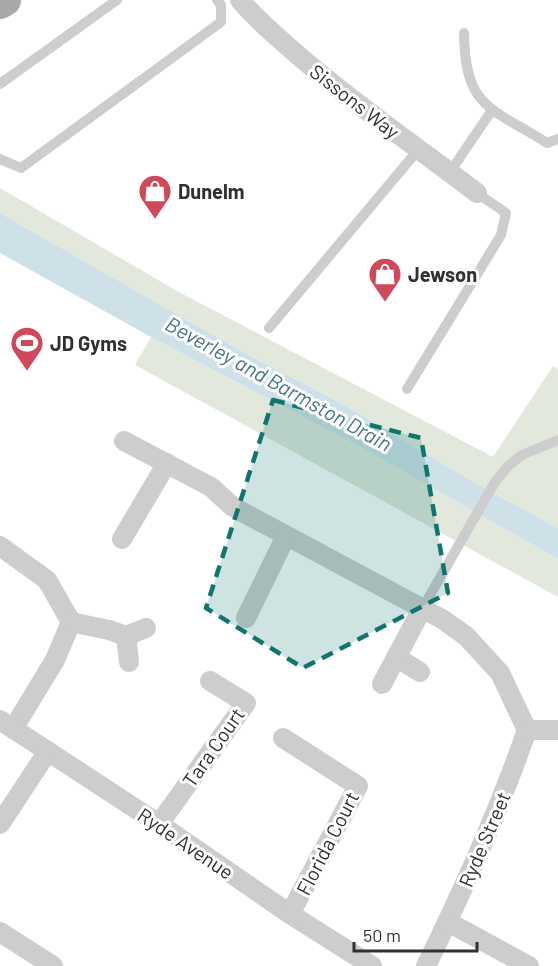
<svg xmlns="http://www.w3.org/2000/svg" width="558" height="966" viewBox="0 0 558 966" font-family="Barlow,sans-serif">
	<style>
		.green { fill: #e3e8dd }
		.water { fill: #cee0e8 }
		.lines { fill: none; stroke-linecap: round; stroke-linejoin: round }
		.lane { stroke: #cdcdcd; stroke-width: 10 }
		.street { stroke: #cdcdcd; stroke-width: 20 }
		.primary { stroke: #a8a8a8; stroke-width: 32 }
		.marked { fill: #0f766e; fill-opacity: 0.2; stroke: #0f766e; stroke-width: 4.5; stroke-dasharray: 12 8; stroke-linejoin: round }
		.labels { text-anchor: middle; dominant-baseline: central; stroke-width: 6; stroke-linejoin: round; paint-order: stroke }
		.street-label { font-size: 20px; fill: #303030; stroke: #fff }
		.poi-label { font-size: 20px; font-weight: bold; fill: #303030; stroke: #fff; text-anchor: start }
		.water-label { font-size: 21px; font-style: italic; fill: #477388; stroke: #fff }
	</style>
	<rect width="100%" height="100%" fill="#fff"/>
	<g class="green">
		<path d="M0,188L177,291L493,457L553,366L558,369V528L477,484L339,402L243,352L0,213Z"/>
		<path d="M151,337L364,449L558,559V597L135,365Z"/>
	</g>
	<path class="water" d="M0,213L243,352L339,402L477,484L558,528V559L364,449L151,337L0,253Z"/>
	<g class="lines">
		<g class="lane">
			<path d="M464,33C465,108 490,107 547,143L558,139"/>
			<path d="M0,84L117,0"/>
			<path d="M0,159L21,168L221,22V5L217,0"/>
			<path d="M450,172L492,110"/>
			<path d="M269,328L418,150"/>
			<path d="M407,389L501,235L506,213L477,193"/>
			<path d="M422,609L495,482L509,465L522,455L558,440"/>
		</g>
		<g class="street">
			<path d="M240,0C258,22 279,38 300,57C356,105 418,148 477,193"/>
			<path d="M124,441L211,487L233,507L442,619L466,636L500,673L527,730C499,810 464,889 426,966"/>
			<path d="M122,539L167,463"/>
			<path d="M0,546L47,580L71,622L55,660L13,729"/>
			<path d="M246,618L286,536"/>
			<path d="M71,622L109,630L126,636"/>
			<path d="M396,657L420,672"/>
			<path d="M129,662L126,636L146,628"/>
			<path d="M382,684L422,609"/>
			<path d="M0,720L159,824L290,914L372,966"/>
			<path d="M527,730H558"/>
			<path d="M283,738L358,786L290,914"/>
			<path d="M0,824L48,751"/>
			<path d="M159,824L246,703L210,681"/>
			<path d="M448,922L529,966"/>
			<path d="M0,932L53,966"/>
		</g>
		<path class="primary" d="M0,3L5,0"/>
	</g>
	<path class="marked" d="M273,400L421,438L448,593L303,668L206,608Z"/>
	<defs>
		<g id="shop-pin" transform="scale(1.725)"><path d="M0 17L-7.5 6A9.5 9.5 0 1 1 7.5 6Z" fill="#d0495a" stroke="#fff"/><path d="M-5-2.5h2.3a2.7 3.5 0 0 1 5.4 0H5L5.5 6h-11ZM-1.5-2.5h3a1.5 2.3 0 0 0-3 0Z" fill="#fff"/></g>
		<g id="stadium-pin" transform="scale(1.725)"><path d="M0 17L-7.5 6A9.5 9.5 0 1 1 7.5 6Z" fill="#d0495a" stroke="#fff"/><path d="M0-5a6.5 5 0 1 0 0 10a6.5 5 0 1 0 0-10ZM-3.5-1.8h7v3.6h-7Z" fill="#fff"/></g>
	</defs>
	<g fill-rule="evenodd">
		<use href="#shop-pin" x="155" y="191"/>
		<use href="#shop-pin" x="385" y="274"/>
		<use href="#stadium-pin" x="27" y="343"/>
	</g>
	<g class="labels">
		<g class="street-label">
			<text transform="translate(355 101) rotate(38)">Sissons Way</text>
			<text transform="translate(213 747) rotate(-55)">Tara Court</text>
			<text transform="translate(484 839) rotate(-67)">Ryde Street</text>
			<text transform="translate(186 843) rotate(34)">Ryde Avenue</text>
			<text transform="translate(327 843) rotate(-63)">Florida Court</text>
		</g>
		<g class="poi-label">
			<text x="178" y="191">Dunelm</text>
			<text x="408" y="274">Jewson</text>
			<text x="50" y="343">JD Gyms</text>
		</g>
		<g class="water-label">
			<text transform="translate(279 383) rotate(29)">Beverley and Barmston Drain</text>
		</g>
	</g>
	<path d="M354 942v9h123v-9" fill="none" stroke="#303030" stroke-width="3"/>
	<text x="363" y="942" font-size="18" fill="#303030" stroke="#ffffff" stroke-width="4.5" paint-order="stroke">50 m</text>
</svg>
